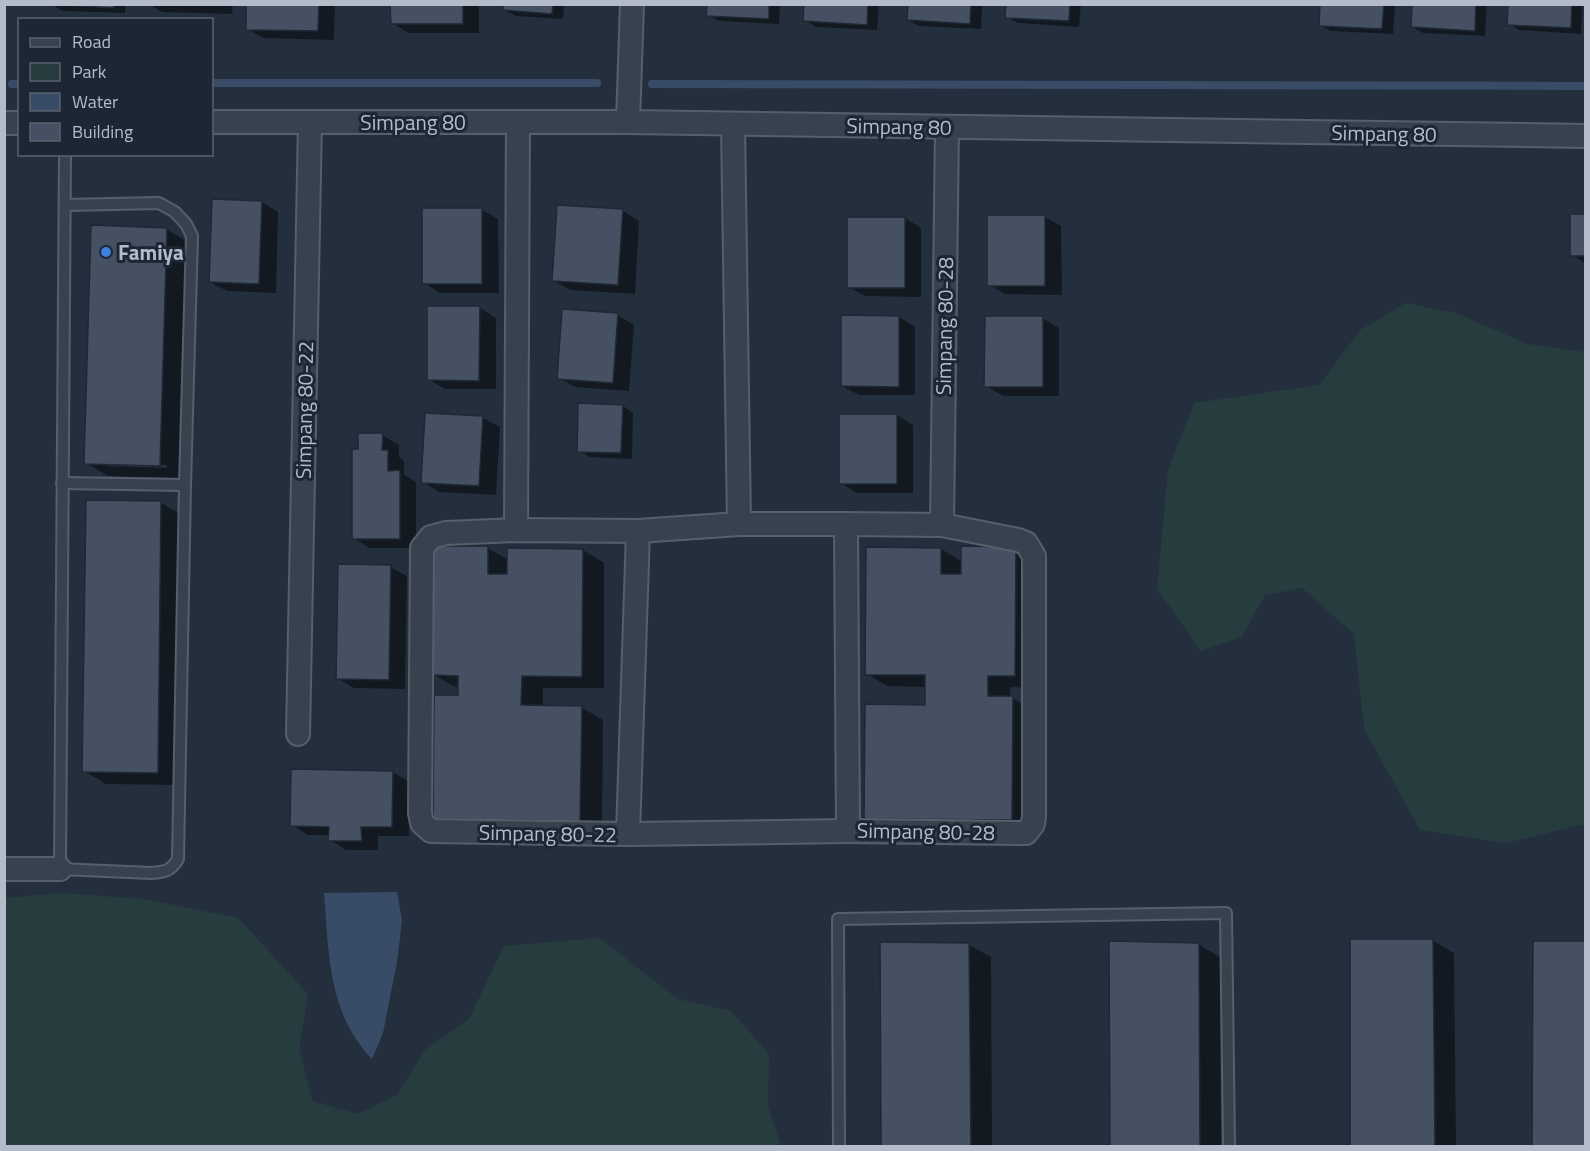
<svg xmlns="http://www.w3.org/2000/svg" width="1590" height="1151" viewBox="0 0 1590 1151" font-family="'Titillium Web',sans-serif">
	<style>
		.green { fill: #263c3f }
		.water { fill: #394c67 }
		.shadow { fill: #0007; fill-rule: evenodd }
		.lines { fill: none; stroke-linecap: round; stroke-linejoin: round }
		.stream { stroke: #394c67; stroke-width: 8 }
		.building { fill: #455162; stroke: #1f2835; stroke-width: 1.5 }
		.lane-casing { stroke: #565f6c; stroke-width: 14 }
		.street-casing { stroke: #565f6c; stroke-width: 26 }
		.lane { stroke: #38414e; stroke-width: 10 }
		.street { stroke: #38414e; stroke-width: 22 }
		.shop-dot { fill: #3f7fe0; stroke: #1d2633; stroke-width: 2 }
		.labels { text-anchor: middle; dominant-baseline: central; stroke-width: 6; stroke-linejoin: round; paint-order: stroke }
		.street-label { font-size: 21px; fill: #b4bcc9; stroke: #1d2633 }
		.poi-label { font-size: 21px; font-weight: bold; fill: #b4bcc9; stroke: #1d2633; text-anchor: start }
	</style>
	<rect width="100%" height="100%" fill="#242f3e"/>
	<g class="green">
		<path d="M1406,303L1456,313L1528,344L1585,352V824L1506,843L1420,830L1364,729L1354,634L1302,588L1265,595L1242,637L1201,651L1157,589L1168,470L1194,403L1319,385L1360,330Z"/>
		<path d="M61,893L144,899L238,918L308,994L299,1049L312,1101L358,1114L397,1095L425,1050L469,1019L504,946L599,938L678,999L731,1011L769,1054L768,1106L781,1146H5V898Z"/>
	</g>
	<path class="water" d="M397,892L402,920L397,962L383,1033L372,1059C328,1013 329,954 324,893Z"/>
	<g class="shadow">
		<path d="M51,4H125V13L62,11Z"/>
		<path d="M149,4H233L232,14L162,12Z"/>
		<path d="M248,4H335L334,40L264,38L247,29Z"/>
		<path d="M392,4H479V33H409L392,23Z"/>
		<path d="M505,4H564L563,19L516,16L505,10Z"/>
		<path d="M708,4H780L779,24L719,21L708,15Z"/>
		<path d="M806,4H879L877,30L816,27L805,20Z"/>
		<path d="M909,4H982L981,29L919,26L908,20Z"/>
		<path d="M1007,4H1081L1079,27L1018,23L1007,17Z"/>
		<path d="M1322,4H1395L1393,34L1331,31L1320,25Z"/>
		<path d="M1414,4H1487L1485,36L1423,33L1413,27Z"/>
		<path d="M1510,4H1583L1581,34L1519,30L1509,24Z"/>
		<path d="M262,202L278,212L276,293L227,291L210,282Z"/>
		<path d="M482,210L498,219L499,293H440L424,283Z"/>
		<path d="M623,211L639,221L635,294L570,290L553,280Z"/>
		<path d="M1586,215V263L1572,255Z"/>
		<path d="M1045,217L1061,226L1062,295L1005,294L989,285Z"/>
		<path d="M905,218L921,228V297L865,296L848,287Z"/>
		<path d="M166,229L188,242L181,478L108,476L86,463ZM106,463L167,465V468L106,466Z"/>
		<path d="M480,308L496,318V389H445L428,379Z"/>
		<path d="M617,315L634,325L629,391L575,387L559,378Z"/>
		<path d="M899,317L915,327V395H859L842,386Z"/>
		<path d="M1042,318L1059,328V396H1003L986,386Z"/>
		<path d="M623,406L633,413L632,459L590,457L579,451Z"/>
		<path d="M427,414L483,418L500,427L496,495L439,492L423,482Z"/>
		<path d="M897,415L913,425V493H857L840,483Z"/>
		<path d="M382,435L399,445V457L404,461V475L416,482V548H370L353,538L359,450Z"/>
		<path d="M88,502L161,503L183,515L179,785L106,784L84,771Z"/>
		<path d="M487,548L509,560L583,550L604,563V688H543V707H581L603,720L602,832L456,831L434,818L460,697V687H455L433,674Z"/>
		<path d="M1015,548L1037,561L1036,688L1010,687V697L1034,710L1033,832L888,831L866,818L926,706L927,687L888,686L866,674L941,549L963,562Z"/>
		<path d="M390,567L407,576L405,689L354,688L337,678Z"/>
		<path d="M393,772L409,782V836H378V850H346L330,840V835H308L292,825Z"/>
		<path d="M1352,941H1433L1454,953L1456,1146H1352Z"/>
		<path d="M1111,942L1198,944L1220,957L1221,1146H1111Z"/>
		<path d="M1586,942V1146H1534V943Z"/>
		<path d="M882,943L969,945L991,957L992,1146H882Z"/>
	</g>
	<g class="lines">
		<g class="stream">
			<path d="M212,83H597"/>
			<path d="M12,84H20"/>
			<path d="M652,84L1586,86"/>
		</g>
	</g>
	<g class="building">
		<path d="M49,4H114V8Z"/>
		<path d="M246,4H319L318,31L246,30Z"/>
		<path d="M390,4H463V24H391Z"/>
		<path d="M504,4H553L552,14L503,10Z"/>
		<path d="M707,4H769V19L706,16Z"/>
		<path d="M804,4H868L867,25L803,21Z"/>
		<path d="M908,4H971L970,24L907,20Z"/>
		<path d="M1006,4H1070L1069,21L1005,18Z"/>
		<path d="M1320,4H1384L1382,29L1319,26Z"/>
		<path d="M1412,4H1476L1475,31L1411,27Z"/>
		<path d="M1508,4H1572L1571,28L1507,25Z"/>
		<path d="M212,199L262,201L259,284L209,282Z"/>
		<path d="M557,205L623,209L618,285L552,281Z"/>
		<rect x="422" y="208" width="60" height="76"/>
		<rect x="1570" y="214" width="16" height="42"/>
		<rect x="987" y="215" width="58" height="71"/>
		<rect x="847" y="217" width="58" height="71"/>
		<path d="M91,225L167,228L160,466L84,464Z"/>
		<path d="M427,306H480L479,381L427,380Z"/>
		<path d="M562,309L618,313L613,383L557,379Z"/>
		<path d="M841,315L899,316V387L841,386Z"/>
		<path d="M985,316H1043V387H984Z"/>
		<path d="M578,403L623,405L621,453L577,452Z"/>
		<path d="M425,413L483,416L479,486L421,483Z"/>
		<rect x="839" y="414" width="58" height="70"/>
		<path d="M358,433H383L382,450H388V471L400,470V539H352V449H358Z"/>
		<path d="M86,500L161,501L158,773L82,772Z"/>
		<path d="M433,546H488V574H507V548L583,549L582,677L522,676L521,705L582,706L580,821L433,819L434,695H458V676L432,675Z"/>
		<path d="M961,546L1016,547L1015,676H988V696H1013L1012,820L864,819L865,704L925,705V675H865L866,547L941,548V574H961Z"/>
		<path d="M338,564L391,565L389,680L336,679Z"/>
		<path d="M291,769L393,771L392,827H361L362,841H328L329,827L290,826Z"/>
		<path d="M1350,939H1433L1435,1146H1350Z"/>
		<path d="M1109,941L1199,943L1200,1146H1110Z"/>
		<path d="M1533,941H1586V1146H1532Z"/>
		<path d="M880,942L969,943L971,1146H881Z"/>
	</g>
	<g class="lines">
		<g class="lane-casing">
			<g id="lane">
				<path d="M65,205L159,203L175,212L186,224L192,236L185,485L178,859C171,871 165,872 151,873L60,869L65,154"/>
				<path d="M62,483L185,485"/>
				<path d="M839,1146L838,919L1226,913L1229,1146"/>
			</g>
		</g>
		<g class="street-casing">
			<g id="street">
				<path d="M212,122H628L1586,136"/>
				<path d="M628,122L632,4"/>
				<path d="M4,123H20"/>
				<path d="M733,124L739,524"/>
				<path d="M846,524L942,525L1018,540L1026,543L1034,556V816L1033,824L1026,833L848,831Z"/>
				<path d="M942,525L947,127"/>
				<path d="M516,530L638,531L628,834L431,831L422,823L420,813L422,548L431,537L446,533Z"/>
				<path d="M516,530L518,122"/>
				<path d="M638,531L739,524H846"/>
				<path d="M298,734L310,122"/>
				<path d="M628,834L848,831"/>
				<path d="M4,869H60"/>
			</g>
		</g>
		<use href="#lane" class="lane"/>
		<use href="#street" class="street"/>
	</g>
	<circle class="shop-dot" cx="106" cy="252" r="6"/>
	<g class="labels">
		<g class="street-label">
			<text x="413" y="122">Simpang 80</text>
			<text transform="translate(899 126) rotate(1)">Simpang 80</text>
			<text transform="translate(1384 133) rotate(1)">Simpang 80</text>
			<text transform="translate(944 326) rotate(-89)">Simpang 80-28</text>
			<text transform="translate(304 410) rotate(-89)">Simpang 80-22</text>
			<text transform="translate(926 831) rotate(1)">Simpang 80-28</text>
			<text transform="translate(548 833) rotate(1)">Simpang 80-22</text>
		</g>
		<g class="poi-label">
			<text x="118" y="252">Famiya</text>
		</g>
	</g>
	<rect width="1590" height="1151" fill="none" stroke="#b4bcc9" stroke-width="12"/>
	<rect x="18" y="18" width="195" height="138" fill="#1d2633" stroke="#59626f" stroke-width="1.5"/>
	<rect x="30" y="38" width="30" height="9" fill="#38414e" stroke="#59626f" stroke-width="1.5"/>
	<text x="72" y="48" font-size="18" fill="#b4bcc9">Road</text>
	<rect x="30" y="63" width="30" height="18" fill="#263c3f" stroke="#59626f" stroke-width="1.5"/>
	<text x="72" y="78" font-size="18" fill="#b4bcc9">Park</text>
	<rect x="30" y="93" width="30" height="18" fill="#394c67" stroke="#59626f" stroke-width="1.5"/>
	<text x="72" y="108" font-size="18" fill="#b4bcc9">Water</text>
	<rect x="30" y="123" width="30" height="18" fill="#455162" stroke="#59626f" stroke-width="1.5"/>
	<text x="72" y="138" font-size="18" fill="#b4bcc9">Building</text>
</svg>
